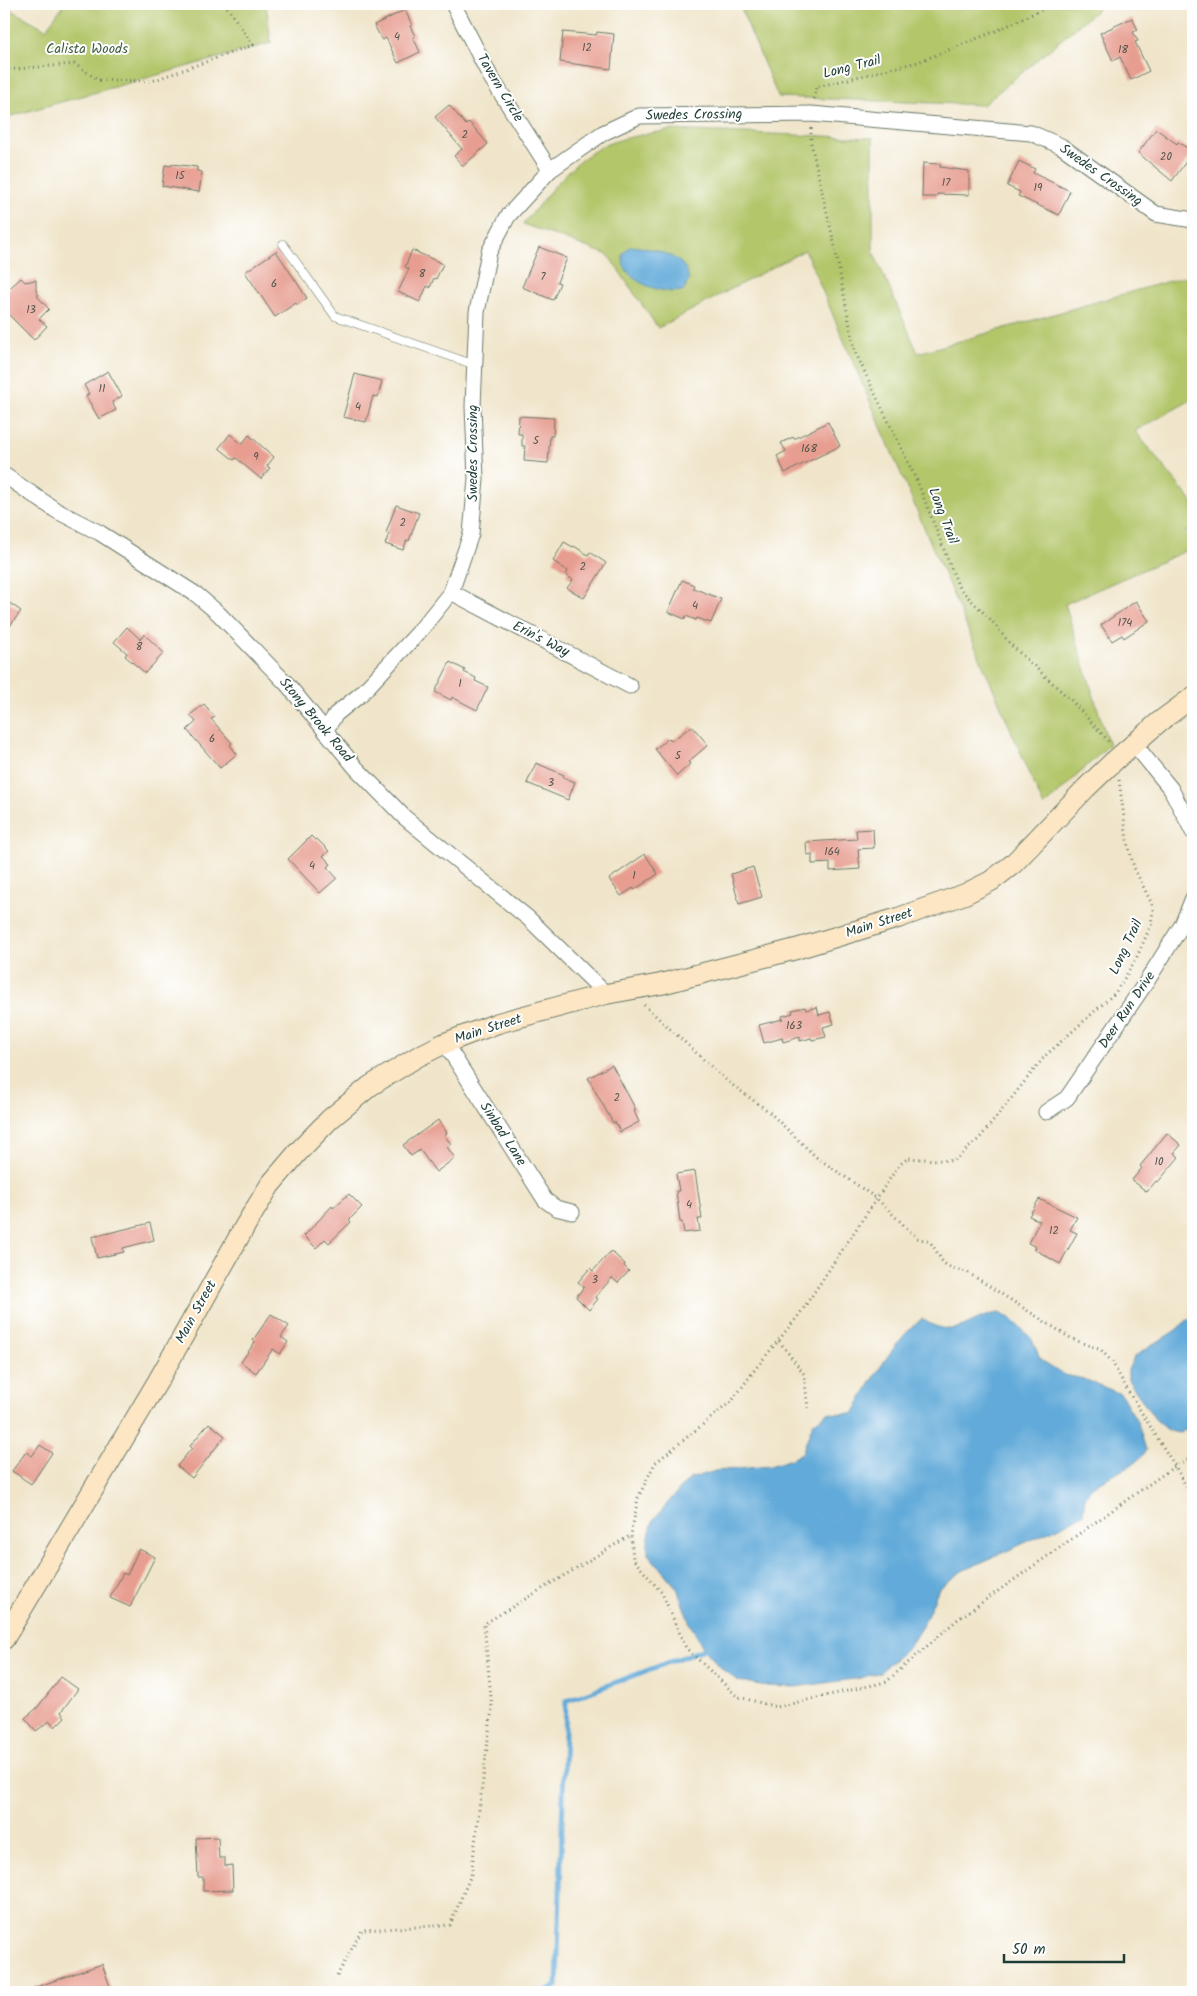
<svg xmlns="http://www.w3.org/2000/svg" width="1197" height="1996" viewBox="0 0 1197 1996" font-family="Kalam,sans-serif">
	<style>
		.green { fill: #b3c66a; stroke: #69824f }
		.water { fill: #62aad9; stroke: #407486 }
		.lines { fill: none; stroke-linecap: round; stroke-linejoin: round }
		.stream { stroke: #62aad9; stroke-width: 5 }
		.building { fill: #e79d90 }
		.lane-casing { stroke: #687868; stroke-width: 9 }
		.street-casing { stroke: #687868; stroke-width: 17 }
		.secondary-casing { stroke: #687868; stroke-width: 22 }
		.path { stroke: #687868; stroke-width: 3; stroke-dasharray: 1 4; stroke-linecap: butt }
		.lane { stroke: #fff; stroke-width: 8 }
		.street { stroke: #fff; stroke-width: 15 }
		.secondary { stroke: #fce6c4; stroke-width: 20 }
		.labels { text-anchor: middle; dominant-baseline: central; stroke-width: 4; stroke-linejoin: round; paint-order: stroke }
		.number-label { font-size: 11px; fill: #51554b }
		.park-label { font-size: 14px; fill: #445f42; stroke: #fff }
		.street-label { font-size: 14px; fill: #1f3d34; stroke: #fff }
	</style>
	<rect width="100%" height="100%" fill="#fff"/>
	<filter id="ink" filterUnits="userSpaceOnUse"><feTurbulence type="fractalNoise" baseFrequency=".02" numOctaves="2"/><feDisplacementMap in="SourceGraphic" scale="10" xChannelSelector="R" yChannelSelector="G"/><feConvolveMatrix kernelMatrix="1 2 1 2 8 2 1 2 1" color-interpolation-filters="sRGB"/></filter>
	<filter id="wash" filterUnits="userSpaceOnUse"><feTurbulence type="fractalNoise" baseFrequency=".0096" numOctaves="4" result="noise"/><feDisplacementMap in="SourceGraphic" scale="20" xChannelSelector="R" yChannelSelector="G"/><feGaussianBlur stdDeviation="1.12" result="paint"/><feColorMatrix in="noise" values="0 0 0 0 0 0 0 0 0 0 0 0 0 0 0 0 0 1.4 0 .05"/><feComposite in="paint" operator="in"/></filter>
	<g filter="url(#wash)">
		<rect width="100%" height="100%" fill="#f0e5ca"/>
		<g class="green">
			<path d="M64,4H266L271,43L4,118V6L46,29Z"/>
			<path d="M739,4H1104L983,105L778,97Z"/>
			<path d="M669,130L873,138V251L918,353L1190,275L1193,281V399L1135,431L1193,503V528L1186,532L1190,549L1065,604L1109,745L1044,807L805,250L658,328L608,255L523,224C546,197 567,166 599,148C616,138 649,134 669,130Z"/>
		</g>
		<g class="water">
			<path d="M630,246C646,247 676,253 685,268C687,271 688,276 689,280L683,291C664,294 633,285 624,266C623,263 623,257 623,254Z"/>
			<path d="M999,1313L1012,1319L1031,1338L1041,1360L1065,1375L1084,1379L1121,1394L1138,1423L1146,1450C1135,1472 1096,1476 1086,1495C1084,1500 1084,1508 1083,1514L1058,1528L962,1571L939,1588L924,1623L909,1647L880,1672L861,1678L795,1687L767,1686L738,1681L723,1670L704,1649L690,1624L677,1588L648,1554V1541L653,1520L689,1479L715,1471L770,1466L791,1459L802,1453L813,1423L827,1413L853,1414C869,1385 895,1338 922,1319C959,1343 966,1317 999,1313Z"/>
			<path d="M1193,1315V1426L1179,1433L1169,1431L1155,1419L1128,1380V1370L1134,1357L1176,1330Z"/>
		</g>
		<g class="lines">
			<path class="stream" d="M543,1992L557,1986L566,1701L704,1649"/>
		</g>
		<g id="blocks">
			<g class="building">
				<path d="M405,10L412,25L410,26L415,36L413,37L420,52L398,63L386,38L382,40L374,25Z"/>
				<path d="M1132,18L1138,30L1133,32L1138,41L1135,42L1149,71L1131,80L1120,57L1113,61L1100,33Z"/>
				<path d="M563,32L596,35L597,32L614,34L611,69L560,62Z"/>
				<path d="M449,105L466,125L469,122L488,144L463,166L454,156L462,149L435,117Z"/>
				<path d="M1156,129L1177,144L1178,142L1193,152L1172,181L1138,153Z"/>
				<path d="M1019,161L1035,169L1033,173L1070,191L1059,215L1018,196L1020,192L1007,186Z"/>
				<path d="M923,163L940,164V167L969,171V195L937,194V197H922Z"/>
				<path d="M172,164L197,167V171L202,172L199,192L162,186L165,165L171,166Z"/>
				<path d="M539,247L567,258L557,282L560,283L553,300L522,287Z"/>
				<path d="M412,250L443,264L436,279L434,278L430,288L427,286L420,302L398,292L409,269L405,267Z"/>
				<path d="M276,251L307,298L297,305L296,303L275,317L245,272Z"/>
				<path d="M21,278L25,282L36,280V291L39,295L37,296L49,309L39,319L47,326L34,340L4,310V293Z"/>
				<path d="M108,371L122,396L112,402L116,410L99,419L86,396L89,394L84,385Z"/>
				<path d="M355,374L382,381L378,397L373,396L366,422L343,417Z"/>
				<path d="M519,416L554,418L553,436H550L548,463L524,461L525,446H522V434H518Z"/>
				<path d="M828,422L840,446L785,473L777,456L786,451L781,443L793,437L794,439Z"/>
				<path d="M230,434L242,444L249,435L274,457L267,466L270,468L261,479L236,458L234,460L219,448Z"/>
				<path d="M396,505L419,513L409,541L407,540L403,550L385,544L389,534L386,533Z"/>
				<path d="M564,542L573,547L574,546L588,555L590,552L606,563L584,598L567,588L573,580L566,575L568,571L553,561Z"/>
				<path d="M682,580L694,585L693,588L721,599L711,623L697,618L696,620L686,616L685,619L668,612Z"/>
				<path d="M4,599L21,611L4,634Z"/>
				<path d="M1136,601L1149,621L1124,638L1122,635L1112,641L1101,625Z"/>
				<path d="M127,627L140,639L144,634L164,653L145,673L125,656L127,653L114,642Z"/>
				<path d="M450,662L465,670L464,672L476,678L475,681L488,687L477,710L452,697L451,700L435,692Z"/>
				<path d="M204,704L215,717L211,719L232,743L230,745L237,754L220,768L187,730L196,722L190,715Z"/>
				<path d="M692,726L708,745L688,762L690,764L677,776L655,749L669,738L671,741Z"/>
				<path d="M536,763L564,775L563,777L575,782L568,800L527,783Z"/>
				<path d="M873,829L874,848L858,849L860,869L830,871V863L812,864V854L807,855L806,842L857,839L856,830Z"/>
				<path d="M311,836L315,840L317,839L329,851L323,856L331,864L327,867L337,878L320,893L288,859Z"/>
				<path d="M645,854L658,874L634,890L633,888L621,896L609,879Z"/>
				<path d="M753,867L762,897L739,904L731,874Z"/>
				<path d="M805,1007L806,1010L817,1007L819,1015L830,1012L834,1024L823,1027L826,1037L812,1040L811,1038L800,1041V1037L783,1042L782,1038L764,1043L759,1025L783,1019L782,1016L793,1013L792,1010Z"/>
				<path d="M612,1065L636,1110L634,1111L639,1122L620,1132L615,1122L613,1123L588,1078Z"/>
				<path d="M438,1120L447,1133L444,1135L451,1144L447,1147L455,1158L436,1172L420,1150L411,1156L403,1145Z"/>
				<path d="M1167,1133L1181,1145L1174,1153L1179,1157L1158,1182L1156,1181L1147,1192L1132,1180L1142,1168L1140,1166Z"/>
				<path d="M695,1171L702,1219H698L700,1231L684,1233L682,1222H680L676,1191H679L676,1174Z"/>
				<path d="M349,1194L362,1207L349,1220L351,1222L329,1243L325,1239L316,1248L304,1236L332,1206L333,1208Z"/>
				<path d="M1039,1199L1077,1217L1070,1230L1077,1233L1060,1264L1034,1249L1036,1247L1028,1243L1040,1221L1029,1216Z"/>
				<path d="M150,1223L154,1240L123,1248L124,1252L97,1258L92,1237Z"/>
				<path d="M611,1251L625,1264L624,1266L629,1271L618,1283L612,1278L595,1297L598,1299L589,1310L576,1297L584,1287L578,1282L590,1268L593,1271Z"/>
				<path d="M271,1314L289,1326L281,1337L288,1342L280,1354L273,1349L256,1373L241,1362L255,1342L253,1340Z"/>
				<path d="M209,1423L225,1436L192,1478L177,1466L192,1448L190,1446Z"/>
				<path d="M40,1445L52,1453L31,1484L12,1471L26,1452L32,1456Z"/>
				<path d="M139,1549L155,1557L130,1607L110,1598L123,1573L127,1575Z"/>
				<path d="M61,1677L78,1689L61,1712L65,1717L55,1727L50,1721L36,1731L25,1718L37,1708Z"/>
				<path d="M218,1837L219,1858H225V1866L232,1865L233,1890L203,1891V1877H198L196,1838Z"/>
				<path d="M102,1964L112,1992H28V1990Z"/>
			</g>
		</g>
	</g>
	<g filter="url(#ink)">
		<use href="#blocks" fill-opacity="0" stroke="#687868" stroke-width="1"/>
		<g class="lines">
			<g class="lane-casing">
				<path id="lane" d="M283,244L335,316L475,365"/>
			</g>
			<g class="street-casing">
				<g id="street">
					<path d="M453,4L490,76L550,170"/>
					<path d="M4,475L57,511L100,533L197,595L218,613L287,684L356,768L404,817L528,918L606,994"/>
					<path d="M451,592L630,686"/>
					<path d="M325,731L336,714L361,694L418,633L451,592L471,534L476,479L473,406L477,312L489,252L508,216L550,170L603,133L639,116L811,114L1031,133L1061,146L1156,214L1193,220"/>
					<path d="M1135,745L1171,789L1193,832"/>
					<path d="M445,1043L545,1200L556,1208L572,1212"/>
					<path d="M1046,1112L1067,1098L1147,981L1182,925L1193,898"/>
				</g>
			</g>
			<g class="secondary-casing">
				<path id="secondary" d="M4,1639L158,1381L245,1226L270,1185L299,1151L330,1119L370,1086L417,1057L445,1043L498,1023L606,994L661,984L796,949L898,918L965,894L991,881L1013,864L1086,788L1113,762L1159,722L1193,697"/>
			</g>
			<g class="path">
				<path d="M4,70L74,64L99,80L152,81L253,45L225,4"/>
				<path d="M814,99L816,87L918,62L996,31L1054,4"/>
				<path d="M811,128V143L834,243L855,352L918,483L959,588L991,620L1011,645L1071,700L1110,743"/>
				<path d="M1119,780L1127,840L1134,868L1152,904L1153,910L1151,925L1135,961L1115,993L1045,1056L979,1139L953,1161L908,1158L899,1165L799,1315L756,1368L732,1401L655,1463L638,1498L631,1535L633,1559L662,1593L686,1648L738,1697L777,1707L886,1682L957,1620L1175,1466L1193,1457"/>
				<path d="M644,1005L727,1081L768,1111L816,1157L876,1198L917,1238L930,1242C946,1263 937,1265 967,1272L1072,1339L1101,1350L1112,1362L1128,1391L1175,1466L1193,1499"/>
				<path d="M779,1341L804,1374L808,1408"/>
				<path d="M337,1976L362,1930L450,1925L471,1875L492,1708L484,1624L631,1535"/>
			</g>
			<use href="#lane" class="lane"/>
			<use href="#street" class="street"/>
			<use href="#secondary" class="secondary"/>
		</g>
	</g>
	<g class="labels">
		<g class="number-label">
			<text x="397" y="37">4</text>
			<text x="587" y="48">12</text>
			<text x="1123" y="50">18</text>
			<text x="465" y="135">2</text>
			<text x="1166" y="157">20</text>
			<text x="180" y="176">15</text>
			<text x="946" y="183">17</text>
			<text x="1038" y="188">19</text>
			<text x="422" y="274">8</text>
			<text x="543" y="277">7</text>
			<text x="274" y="284">6</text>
			<text x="31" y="310">13</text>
			<text x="102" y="389">11</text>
			<text x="358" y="407">4</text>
			<text x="536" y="441">5</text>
			<text x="809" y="449">168</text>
			<text x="256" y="457">9</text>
			<text x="403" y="523">2</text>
			<text x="583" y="567">2</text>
			<text x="695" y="606">4</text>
			<text x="1125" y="623">174</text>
			<text x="139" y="647">8</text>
			<text x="460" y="684">1</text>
			<text x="212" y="739">6</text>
			<text x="678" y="756">5</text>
			<text x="551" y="783">3</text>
			<text x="832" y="852">164</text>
			<text x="312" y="866">4</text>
			<text x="634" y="876">1</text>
			<text x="794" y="1026">163</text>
			<text x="617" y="1098">2</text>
			<text x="1159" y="1162">10</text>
			<text x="689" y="1205">4</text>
			<text x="1054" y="1231">12</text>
			<text x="595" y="1280">3</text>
		</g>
		<g class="park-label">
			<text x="87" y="49">Calista Woods</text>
		</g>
		<g class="street-label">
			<text transform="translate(852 67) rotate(-14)">Long Trail</text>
			<text transform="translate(500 88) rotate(59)">Tavern Circle</text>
			<text transform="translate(694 115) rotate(-1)">Swedes Crossing</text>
			<text transform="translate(1101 175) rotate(35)">Swedes Crossing</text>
			<text transform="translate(473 453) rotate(-90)">Swedes Crossing</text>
			<text transform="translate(943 516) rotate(69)">Long Trail</text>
			<text transform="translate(541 639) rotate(27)">Erin's Way</text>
			<text transform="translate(316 720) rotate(50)">Stony Brook Road</text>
			<text transform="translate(879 923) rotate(-18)">Main Street</text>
			<text transform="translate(1126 947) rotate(-65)">Long Trail</text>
			<text transform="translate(1127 1010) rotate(-56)">Deer Run Drive</text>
			<text transform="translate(488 1029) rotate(-18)">Main Street</text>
			<text transform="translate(503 1134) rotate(57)">Sinbad Lane</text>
			<text transform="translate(196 1312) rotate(-61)">Main Street</text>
		</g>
	</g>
	<rect width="1197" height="1996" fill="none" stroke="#fff" stroke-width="20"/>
	<path d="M1004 1954v8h120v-8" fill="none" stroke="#1f3d34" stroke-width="2.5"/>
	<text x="1012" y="1954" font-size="15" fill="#1f3d34" stroke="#ffffff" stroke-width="4" paint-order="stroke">50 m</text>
</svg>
